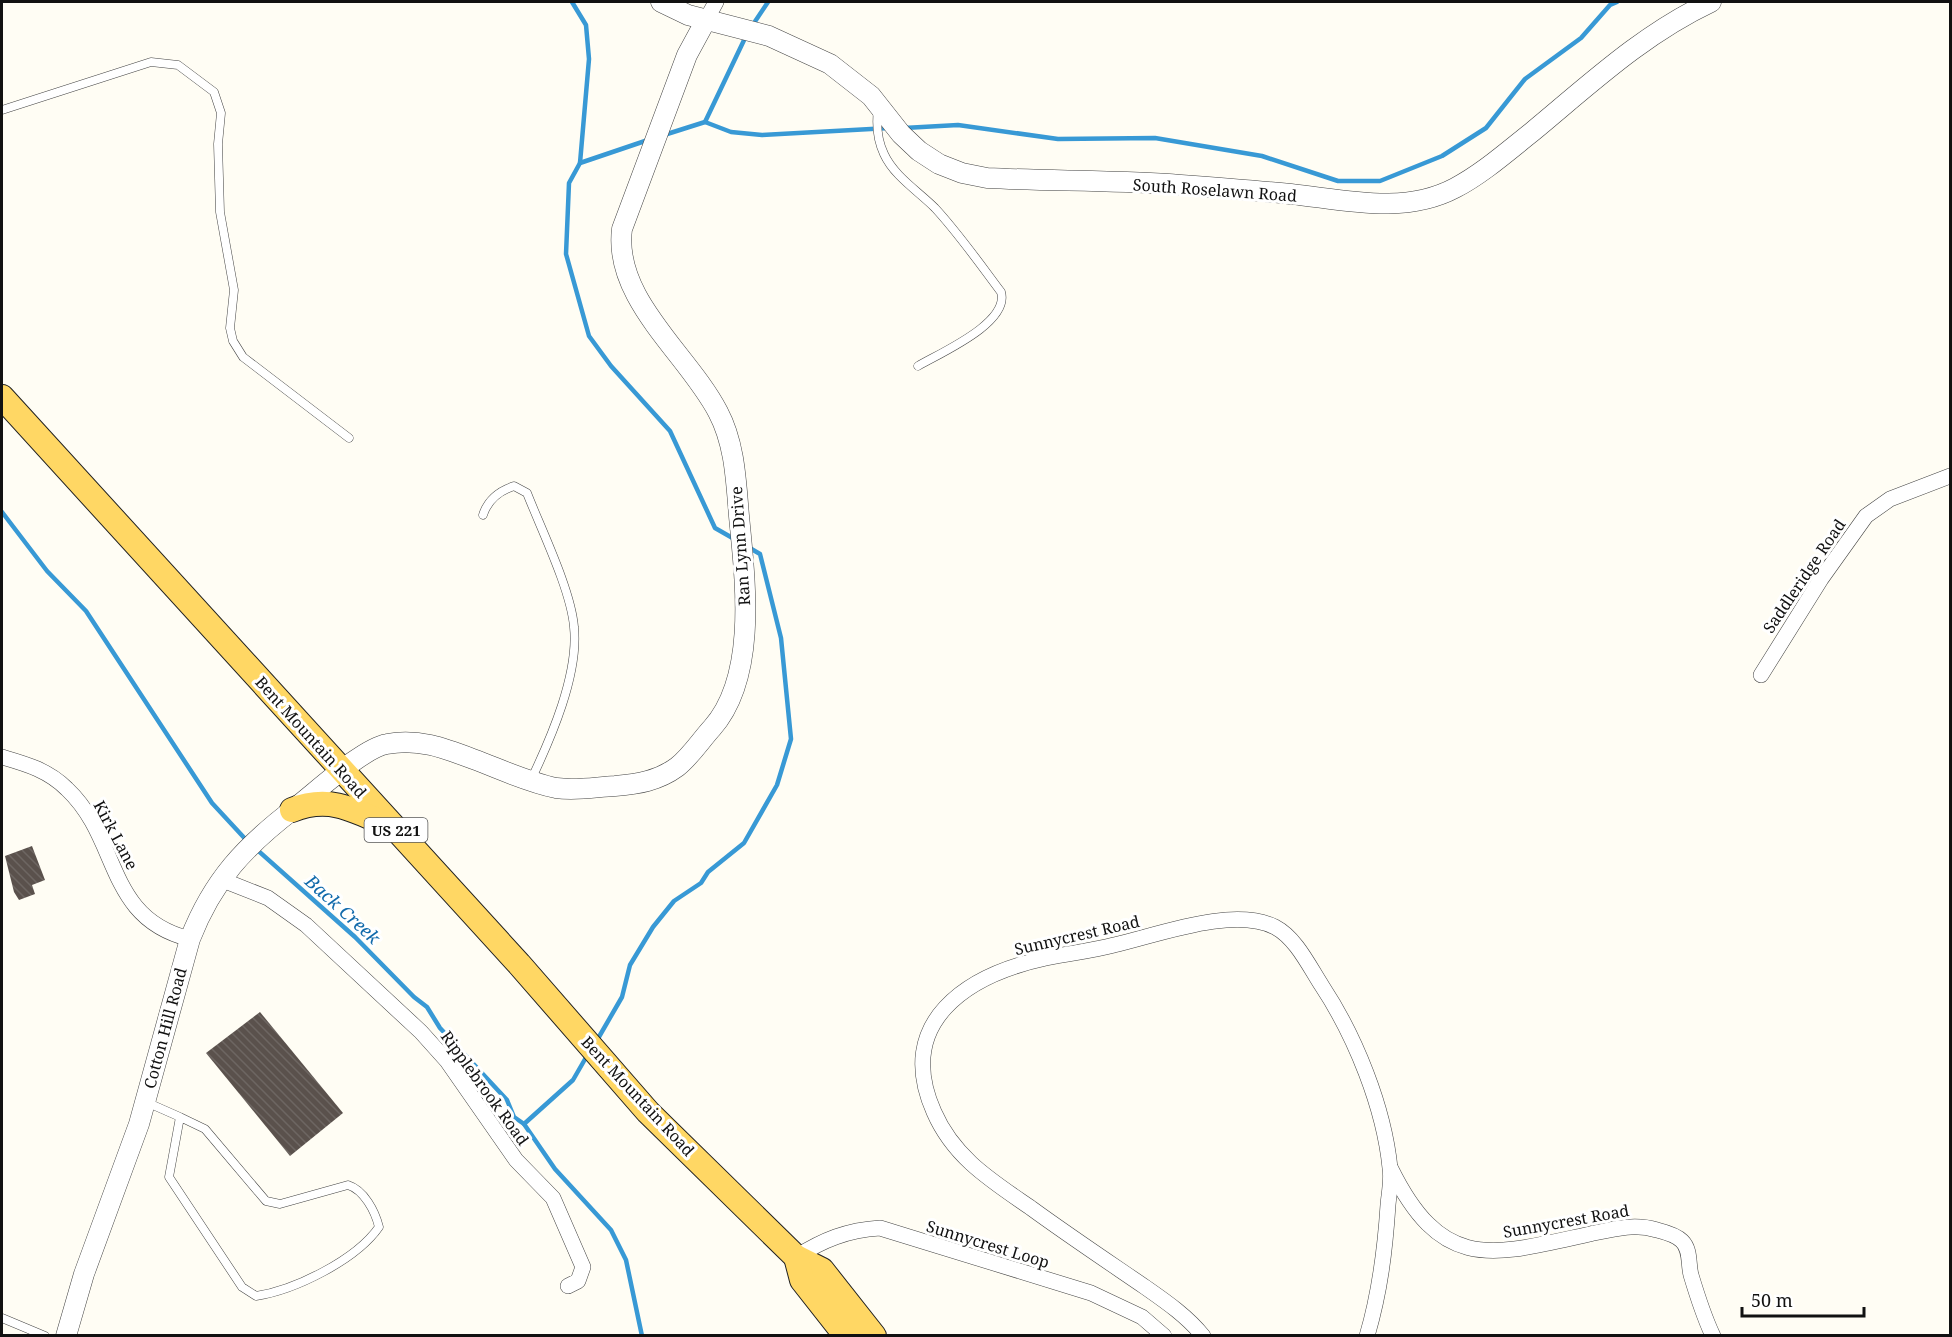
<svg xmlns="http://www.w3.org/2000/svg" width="1952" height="1337" viewBox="0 0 1952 1337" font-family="'Noto Serif',serif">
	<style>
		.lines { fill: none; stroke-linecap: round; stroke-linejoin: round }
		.stream { stroke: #3899d5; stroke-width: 4.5 }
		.building { fill: url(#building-back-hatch) }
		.service-casing { stroke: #444; stroke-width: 9 }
		.minor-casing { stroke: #444; stroke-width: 16 }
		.tertiary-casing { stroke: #444; stroke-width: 21 }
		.primary-casing { stroke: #222; stroke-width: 26 }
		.service { stroke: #fff; stroke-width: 8 }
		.minor { stroke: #fff; stroke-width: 15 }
		.tertiary { stroke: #fff; stroke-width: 20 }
		.primary { stroke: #ffd764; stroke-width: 24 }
		.labels { text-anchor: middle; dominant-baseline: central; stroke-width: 6; stroke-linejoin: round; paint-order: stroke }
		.shield { fill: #fff; stroke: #585858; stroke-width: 1.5 }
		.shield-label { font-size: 15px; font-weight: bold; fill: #111 }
		.street-label { font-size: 16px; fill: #111; stroke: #fff }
		.water-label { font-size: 18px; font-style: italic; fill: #116aab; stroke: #fff }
	</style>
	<defs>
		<pattern id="building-back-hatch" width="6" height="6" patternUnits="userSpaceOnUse" patternTransform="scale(1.5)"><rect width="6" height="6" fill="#5a514c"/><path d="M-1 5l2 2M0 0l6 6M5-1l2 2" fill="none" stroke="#6d6662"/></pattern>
	</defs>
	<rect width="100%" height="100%" fill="#fffdf4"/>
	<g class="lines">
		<g class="stream">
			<path d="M572,2L586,25L589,59L580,163L569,183L566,254L589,336L611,366L670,431L715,528L736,540"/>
			<path d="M752,26L768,2"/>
			<path d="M705,122L746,36"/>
			<path d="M904,128L958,125L1058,139L1155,138L1262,156L1338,181H1380L1442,156L1486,128L1525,79L1581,38L1610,5L1617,2"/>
			<path d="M664,135L705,122L731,132L762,135L889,128"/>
			<path d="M580,163L648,140"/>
			<path d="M2,512L47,571L86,611L212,803L249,843"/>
			<path d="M255,848L355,937L414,997L427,1007L440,1028L507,1100L514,1117L524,1124L555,1169L611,1230L626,1260L642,1336"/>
			<path d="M596,1042L622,997L630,965L653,927L674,901L701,883L708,872L744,843L777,785L791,739L781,638L760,554L748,547"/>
			<path d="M524,1124L573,1080L588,1054"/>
		</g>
	</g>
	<g class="building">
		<path d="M32,846L45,880L32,885L35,894L19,900L14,892L5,856Z"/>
		<path d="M260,1012L343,1113L290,1156L206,1053Z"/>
	</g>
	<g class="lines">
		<g class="service-casing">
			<g id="service">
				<path d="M878,109C876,125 877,139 884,154C894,176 918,191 935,208C959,234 980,264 1001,292C1010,323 940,353 918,366"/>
				<path d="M2,110L151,62L178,65L214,92L221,113L218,144L220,212L234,290L230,328L233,341L243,357L349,438"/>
				<path d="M483,515C488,499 499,491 514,486L527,493C541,529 571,590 574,627C579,674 551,738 531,780"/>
				<path d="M146,1102L180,1117L169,1177L242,1287L256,1296C295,1290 356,1260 379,1227C375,1211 364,1190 348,1185L280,1204L266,1201L205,1129L180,1117"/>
				<path d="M2,1318L45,1336"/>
			</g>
		</g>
		<g class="minor-casing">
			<g id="minor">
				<path d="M706,20L716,2"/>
				<path d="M1761,675L1821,579L1866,516L1890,499L1950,476"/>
				<path d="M2,757C26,764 48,770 67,789C121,840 105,918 190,939"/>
				<path d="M220,879L268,898L306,925L421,1032L447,1061L516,1160L553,1198L583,1267L578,1281L568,1286"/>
				<path d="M1391,1169C1443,1274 1493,1255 1590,1234C1613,1229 1634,1223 1657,1230C1665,1232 1676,1235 1682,1241C1691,1250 1688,1264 1691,1275C1697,1295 1704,1317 1713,1336"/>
				<path d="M796,1257C823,1240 847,1230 880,1228L1091,1293L1142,1317L1164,1336"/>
				<path d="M1203,1336C1187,1316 1165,1301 1145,1287C1107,1261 1068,1235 1031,1208C992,1181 954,1158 934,1112C894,1022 967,975 1046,958C1069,953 1092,951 1114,945C1158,935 1233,906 1275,927C1296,938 1309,966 1322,986C1355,1036 1384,1107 1390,1168C1392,1180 1389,1193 1388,1205C1385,1251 1380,1292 1367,1336"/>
			</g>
		</g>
		<g class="tertiary-casing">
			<g id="tertiary">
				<path d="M661,2L688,15L769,36L830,64L871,96L901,134L919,151L939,164L962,173L987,178C1048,181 1109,180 1169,184C1209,187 1250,190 1291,194C1346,200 1404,215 1455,188C1482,174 1508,151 1532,132C1590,84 1643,34 1711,2"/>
				<path d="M66,1336L84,1274L139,1124L190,939C213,880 245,846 295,808C316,792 363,748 387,744C418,738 444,748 473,759C500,769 527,782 556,788C576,791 596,787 615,786C638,784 658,781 677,767C690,757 701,740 712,728C758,676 745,579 739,516C736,481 735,444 718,412C688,354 613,299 622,229L687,55L706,20"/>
			</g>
		</g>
		<g class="primary-casing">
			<g id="primary">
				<path d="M2,397L519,964L648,1112L796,1257L822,1270L874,1336"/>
				<path d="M292,810C327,796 351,808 383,823"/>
				<path d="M796,1257L802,1280L846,1336"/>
			</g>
		</g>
		<use href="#service" class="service"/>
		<use href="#minor" class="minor"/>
		<use href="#tertiary" class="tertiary"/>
		<use href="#primary" class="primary"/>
	</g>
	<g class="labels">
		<rect class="shield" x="364.5" y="818" width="63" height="24" rx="4.5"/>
		<g class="shield-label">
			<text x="396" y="830">US 221</text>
		</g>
		<g class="street-label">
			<text transform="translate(1215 190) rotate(4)">South Roselawn Road</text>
			<text transform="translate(740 546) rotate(-94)">Ran Lynn Drive</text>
			<text transform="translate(1804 576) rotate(-56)">Saddleridge Road</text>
			<text transform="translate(311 737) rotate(48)">Bent Mountain Road</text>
			<text transform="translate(116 835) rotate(62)">Kirk Lane</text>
			<text transform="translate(1077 935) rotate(-13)">Sunnycrest Road</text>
			<text transform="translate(165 1028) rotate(-75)">Cotton Hill Road</text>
			<text transform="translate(485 1088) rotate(54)">Ripplebrook Road</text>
			<text transform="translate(638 1096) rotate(47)">Bent Mountain Road</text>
			<text transform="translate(1566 1221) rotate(-10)">Sunnycrest Road</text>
			<text transform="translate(988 1244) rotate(17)">Sunnycrest Loop</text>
		</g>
		<g class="water-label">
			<text transform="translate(343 909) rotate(42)">Back Creek</text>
		</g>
	</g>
	<rect width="1952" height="1337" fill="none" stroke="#111111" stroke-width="6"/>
	<path d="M1742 1307v9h122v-9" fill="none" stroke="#111111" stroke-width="3"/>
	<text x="1751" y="1307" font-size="18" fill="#111111" stroke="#ffffff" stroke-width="4.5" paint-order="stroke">50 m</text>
</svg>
